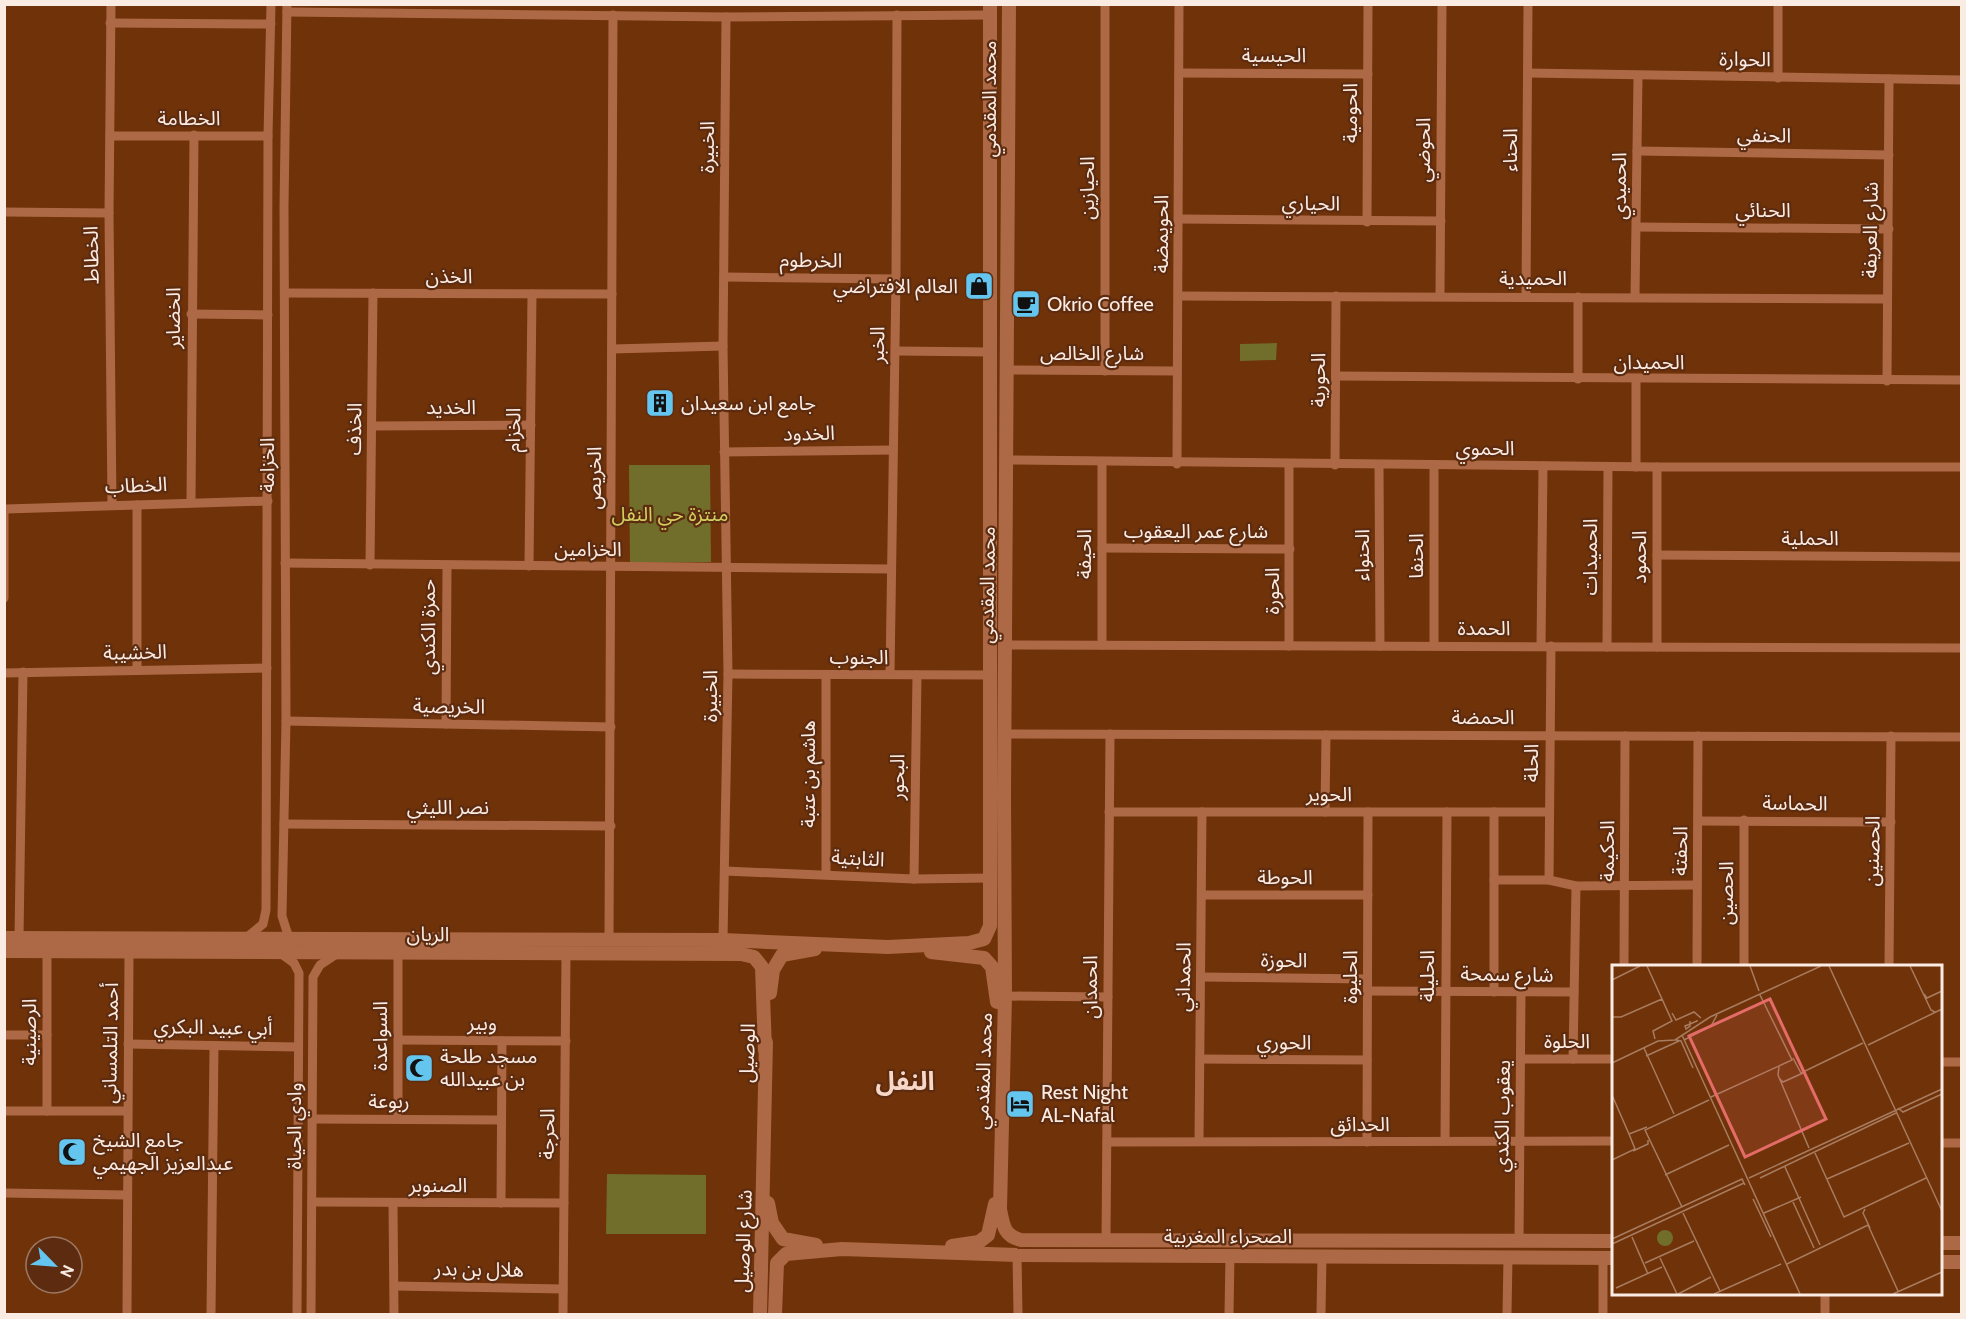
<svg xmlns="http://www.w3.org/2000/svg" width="1966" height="1319" viewBox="0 0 1966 1319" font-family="Cabin,'Noto Sans Arabic',sans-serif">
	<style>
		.green { fill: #706e2a }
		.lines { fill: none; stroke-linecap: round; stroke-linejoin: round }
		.street { stroke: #ad6945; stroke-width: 9 }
		.secondary { stroke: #ad6945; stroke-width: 14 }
		.labels { text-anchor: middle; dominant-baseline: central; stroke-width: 4.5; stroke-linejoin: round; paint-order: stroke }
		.street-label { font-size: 20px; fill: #faebe3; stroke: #5d2c10 }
		.poi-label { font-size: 20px; fill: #faebe3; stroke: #5d2c10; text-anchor: start }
		.park-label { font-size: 20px; fill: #d2d061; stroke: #5d2c10 }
		.district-label { font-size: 26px; font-weight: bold; fill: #f7d8c8; stroke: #5d2c10 }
		.inset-road { fill: none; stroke: #a77c60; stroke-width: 1.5 }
		.view { fill: #e36c69; fill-opacity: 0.15; stroke: #e36c69; stroke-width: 3 }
		.inset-edge { fill: none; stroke: #faebe3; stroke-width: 3 }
	</style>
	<rect width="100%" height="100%" fill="#703208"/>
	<g class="green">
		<path d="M1277,343L1276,360L1240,361V344Z"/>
		<path d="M629,465H710L711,562L630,563Z"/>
		<path d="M607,1174L706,1175V1234H606Z"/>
	</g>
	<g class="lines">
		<g class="street">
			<path d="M111,4L109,213L112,504"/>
			<path d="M287,4L284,207L286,721L282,916L288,935L296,938"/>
			<path d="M1105,4V371"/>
			<path d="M287,12L726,17L990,15"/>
			<path d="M110,23L271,24"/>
			<path d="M1179,73L1368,74"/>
			<path d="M1528,73L1962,80"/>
			<path d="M1778,78V4"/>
			<path d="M110,136H268"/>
			<path d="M1637,151L1889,155"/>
			<path d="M4,212L109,213"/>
			<path d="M1180,219L1441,221"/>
			<path d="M1367,222L1368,4"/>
			<path d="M1637,227L1889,229"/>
			<path d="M724,277L896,279"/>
			<path d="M286,293L612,294"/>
			<path d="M1179,296L1887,299"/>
			<path d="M1440,296L1442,4"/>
			<path d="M1526,296L1528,4"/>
			<path d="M1635,297L1638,76"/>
			<path d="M191,314L268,315"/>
			<path d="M613,349L723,346"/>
			<path d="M896,351L991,352"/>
			<path d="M1006,370L1177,371"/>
			<path d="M1336,376L1962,380"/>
			<path d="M1578,379V297"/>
			<path d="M1636,380V467"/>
			<path d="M1887,381L1889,79"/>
			<path d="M372,426L531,425"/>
			<path d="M724,452L893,450"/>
			<path d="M1007,460L1657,467H1962"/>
			<path d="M1177,464L1179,4"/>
			<path d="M1289,464V646"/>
			<path d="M1335,465L1336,296"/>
			<path d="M1379,465L1380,646"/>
			<path d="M1434,466V646"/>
			<path d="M191,501L194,135"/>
			<path d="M4,509V598"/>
			<path d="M6,509L268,501"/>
			<path d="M1102,548L1290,549"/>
			<path d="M1657,555L1962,557"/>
			<path d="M285,563L890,569"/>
			<path d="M370,565L373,293"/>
			<path d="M529,566L532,294"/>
			<path d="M1006,645L1962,648"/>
			<path d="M1102,645V463"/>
			<path d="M1541,646L1543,466"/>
			<path d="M1607,647L1608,467"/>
			<path d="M1657,647V467"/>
			<path d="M137,669V505"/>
			<path d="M4,673L267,668"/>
			<path d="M728,674L990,675"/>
			<path d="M890,674L896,279L897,15"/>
			<path d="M286,721L611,727"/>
			<path d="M446,724L447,567"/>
			<path d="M1004,734L1962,737"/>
			<path d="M1109,812H1549"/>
			<path d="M1325,812L1326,735"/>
			<path d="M1494,812V992"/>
			<path d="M1744,820V966"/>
			<path d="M1698,821L1891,822"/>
			<path d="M284,824L611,826"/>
			<path d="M725,871L914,879L990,878"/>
			<path d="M826,874V675"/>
			<path d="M914,879L917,675"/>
			<path d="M1494,880H1549L1576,886L1697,885"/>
			<path d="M1549,880L1551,646"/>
			<path d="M1202,895H1368"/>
			<path d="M19,938L23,672"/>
			<path d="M246,938L263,924L266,910L268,136L271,4"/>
			<path d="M609,940L613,15"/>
			<path d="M723,940L728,674L723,346L726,17"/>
			<path d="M47,952V1111"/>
			<path d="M279,952L294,963L299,973L297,1314"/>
			<path d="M1624,966L1625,736"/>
			<path d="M1697,966L1698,736"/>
			<path d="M1889,966L1891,736"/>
			<path d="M1201,977L1367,979"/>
			<path d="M1368,991L1574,992"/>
			<path d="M1005,996L1108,997"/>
			<path d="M4,1035H47"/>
			<path d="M399,1040L566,1041"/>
			<path d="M128,1044L298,1047"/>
			<path d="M1200,1059L1367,1060"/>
			<path d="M1521,1059H1614"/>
			<path d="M1573,1059L1576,886"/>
			<path d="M1940,1062H1962"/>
			<path d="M4,1111H127"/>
			<path d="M398,1118V954"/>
			<path d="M312,1119L501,1120"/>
			<path d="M1199,1141L1202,812"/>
			<path d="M1445,1141L1447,812"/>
			<path d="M1107,1142L1614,1141"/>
			<path d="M1367,1142L1368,812"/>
			<path d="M1940,1143H1962"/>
			<path d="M4,1193L126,1195"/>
			<path d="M312,1202L564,1203"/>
			<path d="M393,1203L394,1314"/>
			<path d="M501,1203L502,1041"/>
			<path d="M1106,1239L1110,734"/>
			<path d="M1519,1241L1521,992"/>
			<path d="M1017,1255L1018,1314"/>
			<path d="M1603,1258V1314"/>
			<path d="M394,1286L563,1289"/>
			<path d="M127,1314L129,953"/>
			<path d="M211,1314L214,1046"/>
			<path d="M311,1314L313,977L320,965L338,953"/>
			<path d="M563,1314L566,954"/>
			<path d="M1229,1314L1230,1255"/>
			<path d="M1321,1314L1322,1256"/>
			<path d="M1507,1314L1508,1258"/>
			<path d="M1825,1314V1294"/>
		</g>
		<g class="secondary">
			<path d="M1009,4L1004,793L1005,996L1000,1209C1003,1225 1004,1236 1021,1240L1614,1241"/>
			<path d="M4,938L723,940L888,947L969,943L984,939L990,926V4"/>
			<path d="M4,951L741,954L754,957L762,967L765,1050"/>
			<path d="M931,952L984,958L992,967L997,1002"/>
			<path d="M770,993L773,970L782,955L815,949"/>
			<path d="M768,1203L772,1223L783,1239L816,1245"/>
			<path d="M1940,1243H1962"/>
			<path d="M952,1246L979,1242L988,1235L995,1204"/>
			<path d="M1940,1262H1962"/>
			<path d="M760,1314L766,1042"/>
			<path d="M775,1314L777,1263L786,1254L842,1249L1017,1255L1614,1258"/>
		</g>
	</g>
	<defs>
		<g id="shop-square" transform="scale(1.5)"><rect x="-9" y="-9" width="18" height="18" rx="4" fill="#64c5ee" stroke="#5d2c10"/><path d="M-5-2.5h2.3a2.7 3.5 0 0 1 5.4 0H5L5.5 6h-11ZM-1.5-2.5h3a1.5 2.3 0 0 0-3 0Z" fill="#111"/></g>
		<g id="cafe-square" transform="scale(1.5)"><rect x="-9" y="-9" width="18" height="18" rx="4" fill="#64c5ee" stroke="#5d2c10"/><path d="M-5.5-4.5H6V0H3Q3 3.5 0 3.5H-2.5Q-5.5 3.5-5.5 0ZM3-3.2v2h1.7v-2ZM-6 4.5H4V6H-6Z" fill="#111"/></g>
		<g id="building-square" transform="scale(1.5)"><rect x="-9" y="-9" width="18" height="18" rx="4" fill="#64c5ee" stroke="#5d2c10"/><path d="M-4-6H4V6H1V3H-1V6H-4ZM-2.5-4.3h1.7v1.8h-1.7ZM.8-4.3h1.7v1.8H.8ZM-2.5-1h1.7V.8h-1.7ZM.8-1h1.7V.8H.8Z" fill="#111"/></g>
		<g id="mosque-square" transform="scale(1.5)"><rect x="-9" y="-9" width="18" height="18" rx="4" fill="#64c5ee" stroke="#5d2c10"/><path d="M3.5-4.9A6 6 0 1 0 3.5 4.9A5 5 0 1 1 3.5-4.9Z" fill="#111"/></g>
		<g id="hotel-square" transform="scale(1.5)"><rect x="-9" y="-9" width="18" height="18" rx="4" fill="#64c5ee" stroke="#5d2c10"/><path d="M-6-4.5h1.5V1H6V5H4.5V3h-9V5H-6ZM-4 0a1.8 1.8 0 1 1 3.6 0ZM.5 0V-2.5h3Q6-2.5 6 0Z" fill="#111"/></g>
	</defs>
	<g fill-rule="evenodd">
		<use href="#shop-square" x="979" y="286"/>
		<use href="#cafe-square" x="1026" y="304"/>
		<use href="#building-square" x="660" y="403"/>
		<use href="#mosque-square" x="419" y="1068"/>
		<use href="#hotel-square" x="1020" y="1104"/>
		<use href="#mosque-square" x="72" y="1152"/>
	</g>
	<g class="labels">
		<g class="street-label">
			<text x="1274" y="55">الحيسية</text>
			<text transform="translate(1745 59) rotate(1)">الحوارة</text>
			<text transform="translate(989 99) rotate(-90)">محمد المقدمي</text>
			<text transform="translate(1350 113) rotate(-90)">الحومية</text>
			<text x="189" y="118">الخطامة</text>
			<text transform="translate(1764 135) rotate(1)">الحنفي</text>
			<text transform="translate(707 147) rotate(-90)">الخبيرة</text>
			<text transform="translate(1423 150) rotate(-90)">الحوضي</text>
			<text transform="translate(1510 150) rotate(-90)">الحناء</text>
			<text transform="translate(1619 186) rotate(-90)">الحميدي</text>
			<text transform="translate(1087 188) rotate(-90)">الحيازين</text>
			<text transform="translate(1311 203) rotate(1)">الحياري</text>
			<text x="1763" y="210">الحنائي</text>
			<text transform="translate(1870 230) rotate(-89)">شارع العريفة</text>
			<text transform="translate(1161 234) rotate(-90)">الحويمضة</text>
			<text transform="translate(91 255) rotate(-91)">الخطاط</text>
			<text transform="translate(811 260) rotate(1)">الخرطوم</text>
			<text x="449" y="276">الخذن</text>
			<text x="1533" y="278">الحميدية</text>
			<text transform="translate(173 318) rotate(-90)">الخضاير</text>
			<text transform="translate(877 345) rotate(-89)">الخبر</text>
			<text x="1092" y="353">شارع الخالص</text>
			<text x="1649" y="362">الحميدان</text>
			<text transform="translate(1318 380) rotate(-90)">الحورية</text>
			<text x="451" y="407">الخديد</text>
			<text transform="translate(354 429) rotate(-89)">الخذف</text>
			<text transform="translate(513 430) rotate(-89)">الخزام</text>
			<text transform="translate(809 433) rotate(-1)">الخدود</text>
			<text x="1485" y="448">الحموي</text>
			<text transform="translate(267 465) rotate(-90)">الخزامة</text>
			<text transform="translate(594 478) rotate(-90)">الخريص</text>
			<text transform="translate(136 485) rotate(-2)">الخطاب</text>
			<text x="1196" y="531">شارع عمر اليعقوب</text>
			<text x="1810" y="538">الحملية</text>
			<text x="588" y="549">الخزامين</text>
			<text transform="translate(1084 554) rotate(-90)">الحيفة</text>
			<text transform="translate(1362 555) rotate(-90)">الحنواء</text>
			<text transform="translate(1416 556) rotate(-90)">الحنفا</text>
			<text transform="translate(1590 557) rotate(-90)">الحميدات</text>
			<text transform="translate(1639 557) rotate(-90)">الحمود</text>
			<text transform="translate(987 585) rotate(-89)">محمد المقدمي</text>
			<text transform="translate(1272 591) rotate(-90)">الحورة</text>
			<text transform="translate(428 627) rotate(-90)">حمزة الكندي</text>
			<text x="1484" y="628">الحمدة</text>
			<text transform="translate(135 652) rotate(-1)">الخشيبة</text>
			<text x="859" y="657">الجنوب</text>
			<text transform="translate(710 696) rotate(-90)">الخبيرة</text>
			<text transform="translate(449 706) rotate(1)">الخريصية</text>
			<text x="1483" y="717">الحمضة</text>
			<text transform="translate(1531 763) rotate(-90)">الحلة</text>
			<text transform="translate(808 774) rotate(-90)">هاشم بن عتبة</text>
			<text transform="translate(897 777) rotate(-89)">البحور</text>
			<text x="1329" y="794">الحوير</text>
			<text transform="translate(1795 803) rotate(1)">الحماسة</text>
			<text x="448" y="807">نصر الليثي</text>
			<text transform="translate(1607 851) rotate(-90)">الحكيمة</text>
			<text transform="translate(1680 851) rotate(-89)">الحفتة</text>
			<text transform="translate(1872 851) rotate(-89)">الحصنين</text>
			<text transform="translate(858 858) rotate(3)">الثابتية</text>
			<text x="1285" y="877">الحوطة</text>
			<text transform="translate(1726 893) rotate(-90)">الحصين</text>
			<text transform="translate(428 934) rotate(1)">الريان</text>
			<text transform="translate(1284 960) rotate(1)">الحوزة</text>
			<text transform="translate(1507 974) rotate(1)">شارع سمحة</text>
			<text transform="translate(1427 976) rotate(-90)">الحليلة</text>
			<text transform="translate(1183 977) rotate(-89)">الحمداني</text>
			<text transform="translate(1350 977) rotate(-90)">الحليوة</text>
			<text transform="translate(1090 987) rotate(-90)">الحمدان</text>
			<text x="482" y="1023">وبير</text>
			<text transform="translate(213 1027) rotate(1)">أبي عبيد البكري</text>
			<text transform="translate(29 1032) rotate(-90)">الرصينية</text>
			<text transform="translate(380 1036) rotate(-90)">السواعدة</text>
			<text x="1567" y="1041">الحلوة</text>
			<text transform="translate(1284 1042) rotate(1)">الحوري</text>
			<text transform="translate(110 1043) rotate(-89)">أحمد التلمساني</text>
			<text transform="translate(747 1053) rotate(-88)">الوصيل</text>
			<text transform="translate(983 1071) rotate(-88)">محمد المقدمي</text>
			<text x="389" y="1101">ربوعة</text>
			<text transform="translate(1502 1116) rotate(-89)">يعقوب الكندي</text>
			<text x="1360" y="1124">الحدائق</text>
			<text transform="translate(294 1126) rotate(-90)">وادي الحياة</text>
			<text transform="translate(547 1134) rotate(-89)">الحرجة</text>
			<text x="438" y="1185">الصنوبر</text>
			<text x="1228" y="1236">الصحراء المغربية</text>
			<text transform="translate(743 1241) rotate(-88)">شارع الوصيل</text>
			<text transform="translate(479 1269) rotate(1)">هلال بن بدر</text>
		</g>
		<g class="poi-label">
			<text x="958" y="286" text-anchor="end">العالم الافتراضي</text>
			<text x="1047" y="304">Okrio Coffee</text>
			<text x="681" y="403">جامع ابن سعيدان</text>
			<text x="440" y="1056">مسجد طلحة<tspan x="440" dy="23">بن عبيدالله</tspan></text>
			<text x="1041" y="1092">Rest Night<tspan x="1041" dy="23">AL-Nafal</tspan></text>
			<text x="93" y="1140">جامع الشيخ<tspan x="93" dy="23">عبدالعزيز الجهيمي</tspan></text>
		</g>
		<g class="park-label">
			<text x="670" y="514">منتزة حي النفل</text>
		</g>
		<g class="district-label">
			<text x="905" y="1081">النفل</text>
		</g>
	</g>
	<g transform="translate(1612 965)">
		<rect width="330" height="330" fill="#703208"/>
		<path d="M45 273a8 8 0 1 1 16 0a8 8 0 1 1-16 0Z" fill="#706e2a"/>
		<path class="inset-road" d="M35,1L60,56L41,66L43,74M138,1L147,26M217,1L330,246M298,1L319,45L323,47M0,15L28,1M312,29L315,33L330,26M60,48L64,55L82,47L89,53M0,52H9L50,34M78,56V61L74,64L73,61L78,59L85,56V55M70,70L188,329M64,75L69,76L81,103M72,75L99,61L105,50M256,80L330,44M32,83L62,149M34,91L67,76M181,93L189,108L251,78M0,98L46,76L63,75L98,52L209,1M167,102L166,110L197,183M167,113L171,117L191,108M0,130L17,169L35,162M99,132L180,95L148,30M286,143L291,147L330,129M21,186L36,179V175M203,188L232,252L314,213M0,195L23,184L17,169M173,202L208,280M53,210L117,180M137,213L330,124M148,213L284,148M215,214L297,178M141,234L159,272M181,237L202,283M70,242L33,165L97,135M253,244L251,248L258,263M71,248L108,326M152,248L189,232M20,272L36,309M0,274L130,214L133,220M0,279L132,218M48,293L65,329M33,298L82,276M175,299L256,260L286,326M4,323L50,302M66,329L99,312M102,329L169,299M281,329L330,307"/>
		<path class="view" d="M158,34L214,154L133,192L77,71Z"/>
		<rect width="330" height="330" class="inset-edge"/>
	</g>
	<rect width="1966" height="1319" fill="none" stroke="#faebe3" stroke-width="12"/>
	<g transform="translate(54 1265) rotate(115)"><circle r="28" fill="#5d2c10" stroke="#9c7864" stroke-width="1.5"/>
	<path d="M0-4.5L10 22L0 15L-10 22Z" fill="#64c5ee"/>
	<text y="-9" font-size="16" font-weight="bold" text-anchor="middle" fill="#faebe3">N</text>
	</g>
</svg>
